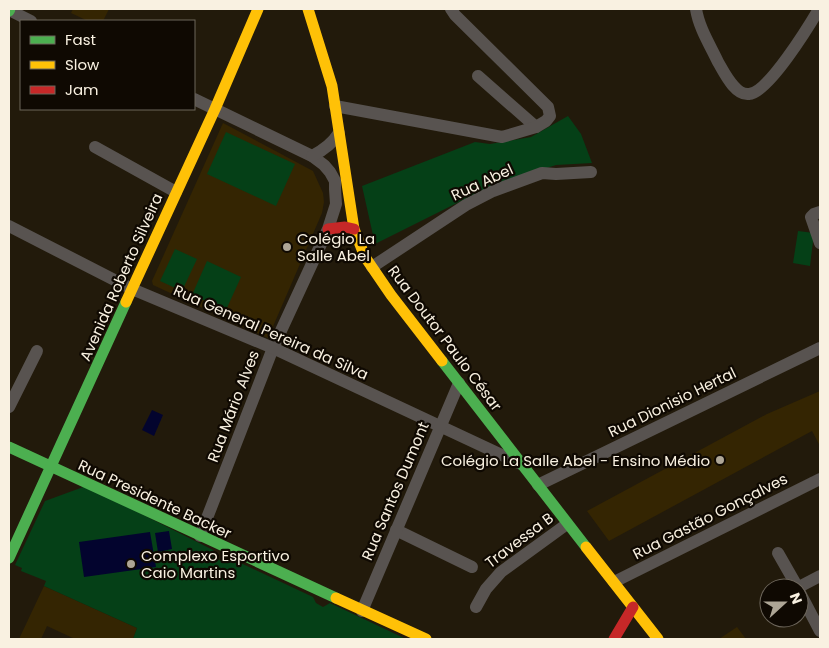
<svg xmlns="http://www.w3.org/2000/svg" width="829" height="648" viewBox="0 0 829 648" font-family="Poppins,sans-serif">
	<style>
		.built { fill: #342502 }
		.green { fill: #054017 }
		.water { fill: #03042e }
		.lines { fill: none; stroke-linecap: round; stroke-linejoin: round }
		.street { stroke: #585350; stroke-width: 12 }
		.fast { stroke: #4caf50; stroke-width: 11 }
		.slow { stroke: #ffc107; stroke-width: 11 }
		.jam { stroke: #c62828; stroke-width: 11 }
		.poi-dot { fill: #aea696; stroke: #0f0902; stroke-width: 2 }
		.labels { text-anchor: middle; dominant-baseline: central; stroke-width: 4.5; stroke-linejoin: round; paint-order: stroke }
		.street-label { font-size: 15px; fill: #f9f1e1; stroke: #0f0902 }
		.poi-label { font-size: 15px; fill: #f9f1e1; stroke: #0f0902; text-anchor: start }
	</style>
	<rect width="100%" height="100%" fill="#221a0b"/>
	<g class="built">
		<path d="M73,9H109L103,21H88L71,13Z"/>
		<path d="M223,123L313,171L323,193L324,202L322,213L268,338L153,285L152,281Z"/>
		<path d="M820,391V446L812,431L609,541L587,511L767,414Z"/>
		<path d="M44,586L137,628L133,639H75L47,626L41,639H19Z"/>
		<path d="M737,627L746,639H719Z"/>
	</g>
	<g class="green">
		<path d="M568,116L581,134L592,163L556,165L491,186L375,244L362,186L475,142L490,144L531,137Z"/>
		<path d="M226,132L295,164L276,206L207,174Z"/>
		<path d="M798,231L814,233L810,266L793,263Z"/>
		<path d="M175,249L197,259L182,291L160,281Z"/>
		<path d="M207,261L241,277L226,310L192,295Z"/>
		<path d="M86,486L213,550L217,555L218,559L223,562L230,558L313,597L316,603L323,607L330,603L406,639H133L137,628L44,586L46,581L21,571L22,568L15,565L45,501Z"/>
	</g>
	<g class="water">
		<path d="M152,410L163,415L154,436L142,430Z"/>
		<path d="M169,531L172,549L158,552L155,533Z"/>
		<path d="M150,532L156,567L84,577L79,542Z"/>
	</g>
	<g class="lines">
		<g class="street">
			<path d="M696,9C699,28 710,45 718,62C724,72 735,96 749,94C768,93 809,26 819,9"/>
			<path d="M9,10L31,21"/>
			<path d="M478,76L536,127"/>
			<path d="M194,99L312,156L324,165L330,172L335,181V189L336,204L328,229L273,348L200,536"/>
			<path d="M335,106L502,137L536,127L546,121L550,116L548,107L455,15L451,9"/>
			<path d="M95,147L176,192"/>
			<path d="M312,156C324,150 332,144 339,133"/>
			<path d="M820,212L814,214L811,217L820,243"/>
			<path d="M9,226L132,289L273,348L521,464"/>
			<path d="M372,267L466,205L493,191L542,173L556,174L591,172"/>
			<path d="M9,407L37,351"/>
			<path d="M538,485L820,348"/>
			<path d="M396,530L472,567"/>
			<path d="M778,553L798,588"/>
			<path d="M614,582L820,479"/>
			<path d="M797,588L820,576"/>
			<path d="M799,591L820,631"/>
			<path d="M476,607L486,589L501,572L567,524"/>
			<path d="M362,611L459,383"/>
		</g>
		<g class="fast">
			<path d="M9,11L10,9"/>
			<path d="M442,361L586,547"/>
			<path d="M9,447L336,598"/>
			<path d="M9,558L126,302"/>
		</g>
		<g class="slow">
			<path d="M308,9L332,86L354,229L365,257L391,295L442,361"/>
			<path d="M126,302L215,109L258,9"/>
			<path d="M586,547L658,639"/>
			<path d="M336,598L426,639"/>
		</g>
		<g class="jam">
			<path d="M328,229L345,227L354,229"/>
			<path d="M614,639L633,607"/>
		</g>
	</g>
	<g class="poi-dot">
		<circle cx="287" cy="247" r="5"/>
		<circle cx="720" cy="460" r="5"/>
		<circle cx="131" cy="564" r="5"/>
	</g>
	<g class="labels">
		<g class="street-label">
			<text transform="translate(482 182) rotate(-25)">Rua Abel</text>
			<text transform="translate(121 277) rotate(-66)">Avenida Roberto Silveira</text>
			<text transform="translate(271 332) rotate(24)">Rua General Pereira da Silva</text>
			<text transform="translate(445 338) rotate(53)">Rua Doutor Paulo César</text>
			<text transform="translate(672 402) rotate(-26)">Rua Dionisio Hertal</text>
			<text transform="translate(233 406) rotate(-69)">Rua Mário Alves</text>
			<text transform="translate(395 491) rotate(-67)">Rua Santos Dumont</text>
			<text transform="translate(155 499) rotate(25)">Rua Presidente Backer</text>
			<text transform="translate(710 516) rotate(-27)">Rua Gastão Gonçalves</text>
			<text transform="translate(519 540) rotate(-37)">Travessa B</text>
		</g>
		<g class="poi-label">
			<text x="297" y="238">Colégio La<tspan x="297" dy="17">Salle Abel</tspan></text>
			<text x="710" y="460" text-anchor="end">Colégio La Salle Abel - Ensino Médio</text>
			<text x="141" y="555">Complexo Esportivo<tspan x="141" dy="17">Caio Martins</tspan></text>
		</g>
	</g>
	<rect width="829" height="648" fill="none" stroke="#f9f1e1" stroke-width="20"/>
	<rect x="20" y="20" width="175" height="90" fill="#0f0902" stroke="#6d665b"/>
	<rect x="30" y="36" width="25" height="8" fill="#4caf50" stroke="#6d665b"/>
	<text x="65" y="45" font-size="15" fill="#f9f1e1">Fast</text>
	<rect x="30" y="61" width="25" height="8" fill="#ffc107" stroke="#6d665b"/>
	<text x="65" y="70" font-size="15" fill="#f9f1e1">Slow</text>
	<rect x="30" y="86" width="25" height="8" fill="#c62828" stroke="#6d665b"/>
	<text x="65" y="95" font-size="15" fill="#f9f1e1">Jam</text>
	<g transform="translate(784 603) rotate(69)"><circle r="24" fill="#0f0902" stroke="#6d665b"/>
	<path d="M0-4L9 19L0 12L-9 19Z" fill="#aea696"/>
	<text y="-8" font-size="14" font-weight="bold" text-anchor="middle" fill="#f9f1e1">N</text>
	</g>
</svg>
